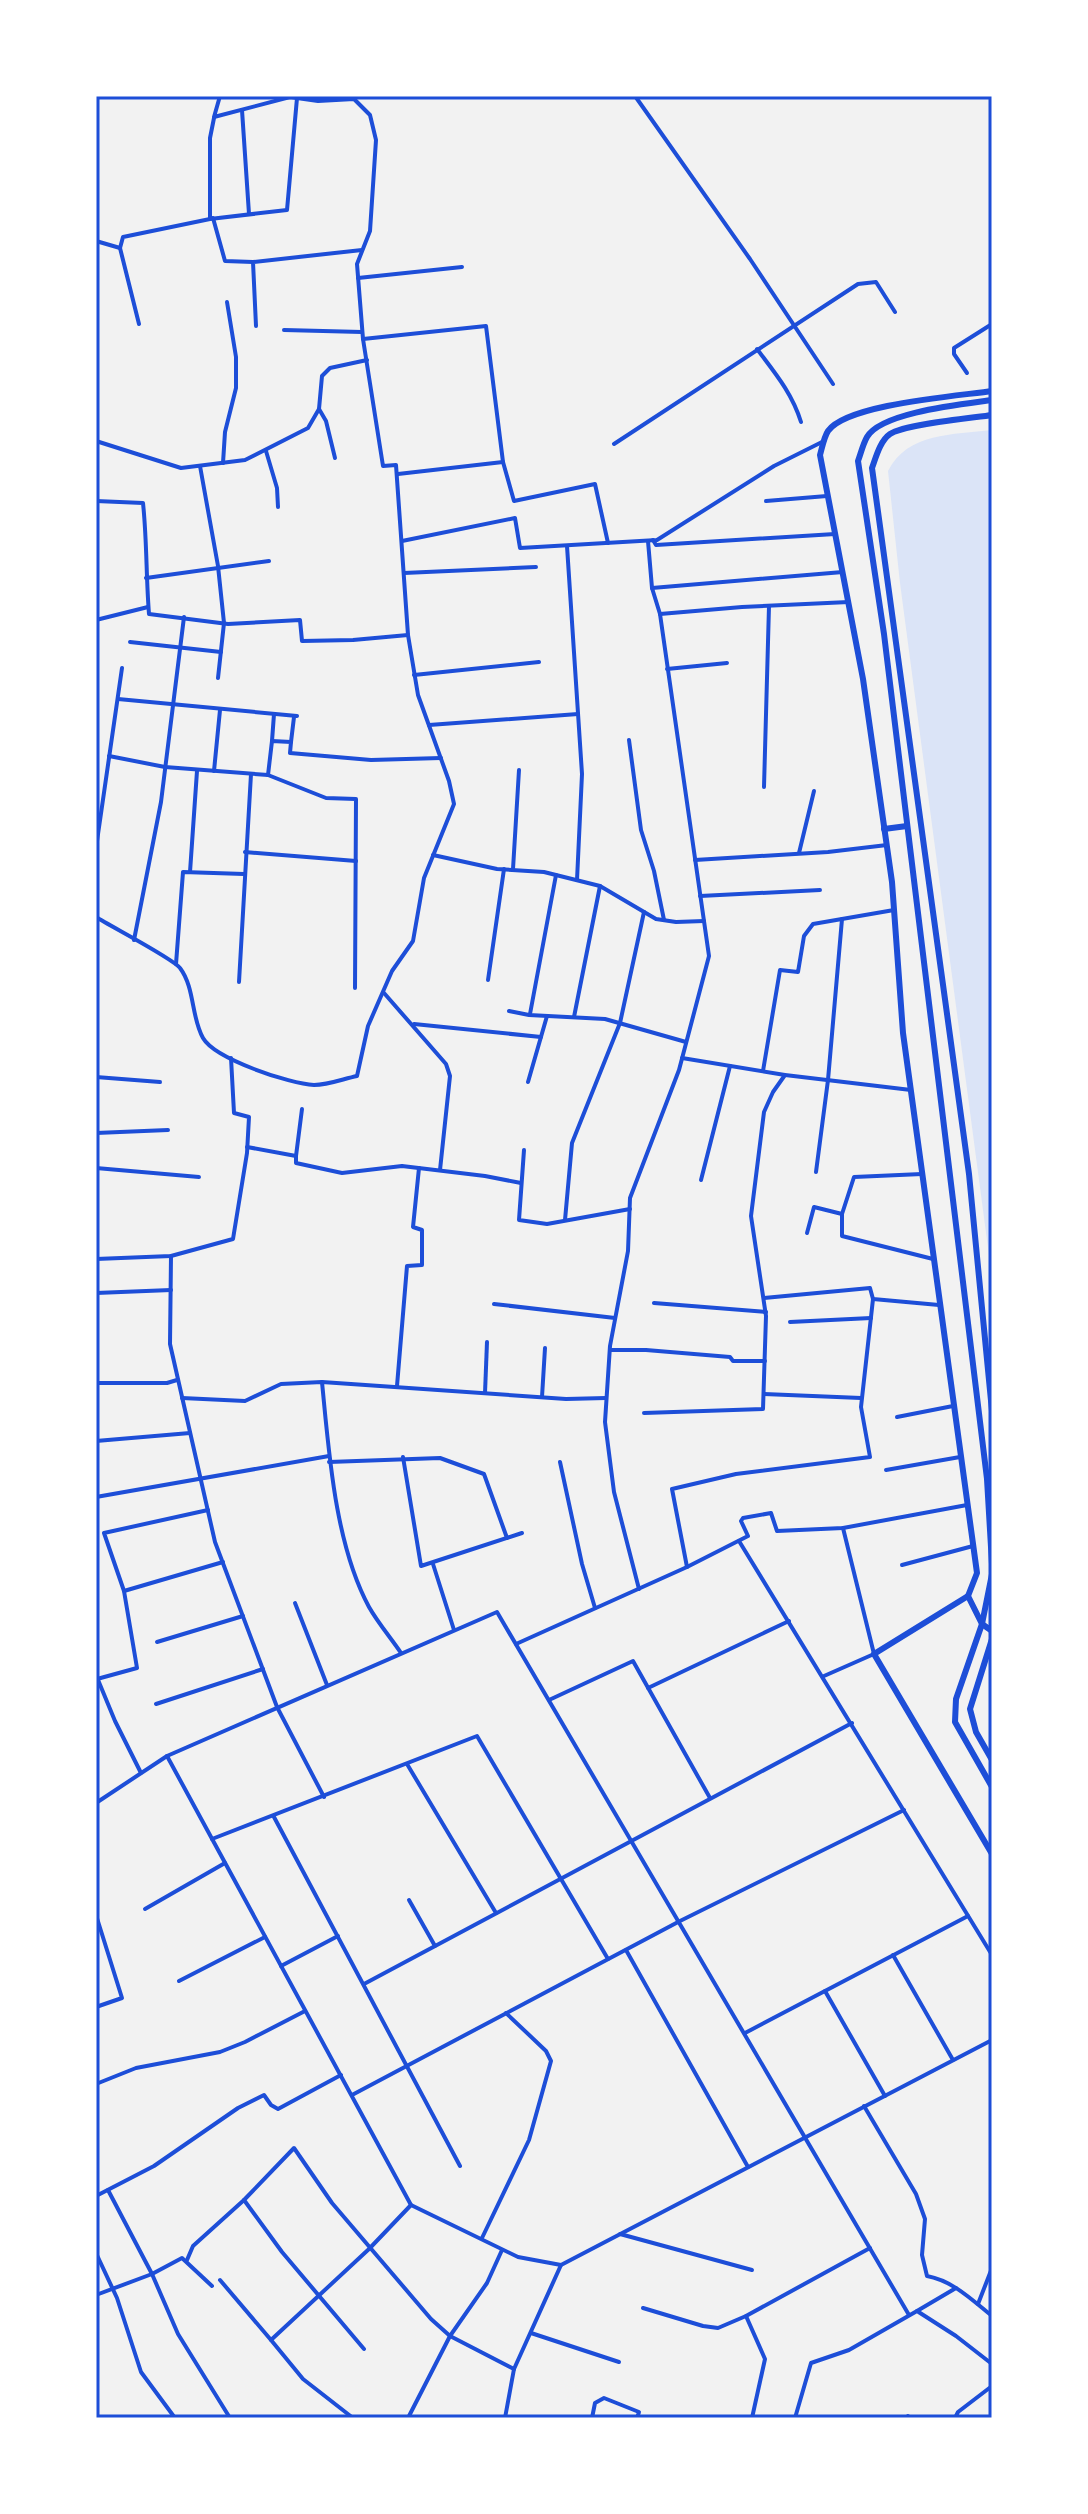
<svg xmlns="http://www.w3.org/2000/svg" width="1088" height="2514" viewBox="0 0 1088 2514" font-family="'DM Sans',sans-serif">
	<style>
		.green { fill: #dbe4f7 }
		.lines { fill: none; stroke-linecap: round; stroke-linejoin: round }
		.minor { stroke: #1d4ed8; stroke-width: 4 }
		.tertiary { stroke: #1d4ed8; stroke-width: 6 }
		.neatline { fill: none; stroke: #1d4ed8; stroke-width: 3 }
	</style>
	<rect width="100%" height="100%" fill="#f2f2f2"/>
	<path class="green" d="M992,430V1278L900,583L888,471C908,432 953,435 992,430Z"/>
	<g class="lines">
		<g class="minor">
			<path d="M635,96L750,259L833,384"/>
			<path d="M96,100L97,96"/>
			<path d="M242,110L249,214"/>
			<path d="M213,218L225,261L253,262"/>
			<path d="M210,219V138L214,118"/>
			<path d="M96,241L120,248L139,324"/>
			<path d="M120,248L123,237L210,219L287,210L297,98"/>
			<path d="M358,278L462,267"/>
			<path d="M256,326L253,262L362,250"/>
			<path d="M284,330L362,332"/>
			<path d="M363,339L486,326L503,462L514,501L595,484L608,543"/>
			<path d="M757,349C775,373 792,393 801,422"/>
			<path d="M967,373L954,354V348L992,324"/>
			<path d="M96,390V402"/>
			<path d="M319,409L326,421L335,458"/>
			<path d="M96,441L181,468L245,460L308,428L319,409L322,376L330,368L367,360"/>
			<path d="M614,444L858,284L876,282L895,312"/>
			<path d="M266,451L277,488L278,507"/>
			<path d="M223,463L225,432L236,388V357L227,302"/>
			<path d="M200,466L218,566L224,623L218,678"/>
			<path d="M398,474L503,462"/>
			<path d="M96,501L143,503C147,540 146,577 149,614L228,624L300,620L302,641L353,640L408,635"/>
			<path d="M766,501L827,496"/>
			<path d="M653,540L656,545L835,534"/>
			<path d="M402,541L515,518L520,548L657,540L774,466L824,441"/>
			<path d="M567,546L582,774L577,880"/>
			<path d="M404,573L536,567"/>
			<path d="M146,578L269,561"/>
			<path d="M652,588L843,572"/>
			<path d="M660,614L742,607L849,602"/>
			<path d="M96,620L148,607"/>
			<path d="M130,642L221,652"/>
			<path d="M667,669L727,663"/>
			<path d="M414,675L539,662"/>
			<path d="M118,699L297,716"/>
			<path d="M429,725L578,714"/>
			<path d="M629,740L641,830L654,871L664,920"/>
			<path d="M272,741L274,714"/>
			<path d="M291,742L294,717"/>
			<path d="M109,756L165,767L268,775L326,798L356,799L355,988"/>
			<path d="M214,771L220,710"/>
			<path d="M268,775L272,741L291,742L290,753L371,760L441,758"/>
			<path d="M764,787L769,606"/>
			<path d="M96,848L122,668"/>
			<path d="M245,852L356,861"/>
			<path d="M799,853L814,791"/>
			<path d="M433,855L497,869L544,872L600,886L656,919L676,922L704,921"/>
			<path d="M695,860L828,852L887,845"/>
			<path d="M513,869L519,770"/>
			<path d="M190,872L197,771"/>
			<path d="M700,896L820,890"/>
			<path d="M96,917C110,926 174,959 180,968C195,988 191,1017 203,1038C215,1059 290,1084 314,1085C328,1085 343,1079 357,1076L368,1026L392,971L413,941L424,878L454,804L449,781L418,695L408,635L396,465L383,466L363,339L357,264L370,231L376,140L370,115L354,99L318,101L290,97L214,117L220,96"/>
			<path d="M134,940L161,802L184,617"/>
			<path d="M176,964L183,872L244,874"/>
			<path d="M488,980L504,869"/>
			<path d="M239,982L251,774"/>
			<path d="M384,993L446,1064L450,1076L440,1170"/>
			<path d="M509,1011L529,1015L605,1019L686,1042"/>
			<path d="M530,1014L556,875"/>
			<path d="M574,1017L600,886"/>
			<path d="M414,1024L541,1037"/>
			<path d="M682,1058L785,1075L911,1090"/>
			<path d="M763,1071L780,970L798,972L804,936L813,924L894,910"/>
			<path d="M96,1077L160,1082"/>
			<path d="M528,1082L547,1016"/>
			<path d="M96,1133L168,1130"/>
			<path d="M247,1147L296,1156V1163L342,1173L402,1166L485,1176L521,1183"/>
			<path d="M524,1150L519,1220L547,1224L630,1209"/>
			<path d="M296,1156L302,1109"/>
			<path d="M96,1168L199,1177"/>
			<path d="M816,1172L828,1080L842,919"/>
			<path d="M701,1180L730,1066"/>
			<path d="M842,1214V1236L933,1259"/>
			<path d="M565,1220L572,1143L620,1023L644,912"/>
			<path d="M807,1233L814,1207L842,1214L854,1177L922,1174"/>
			<path d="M171,1256L170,1344L215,1542L277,1707L324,1797"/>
			<path d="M96,1259L171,1256L233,1239L247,1153L249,1117L234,1113L231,1058"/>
			<path d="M96,1293L171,1290"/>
			<path d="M764,1298L870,1288L873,1299L939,1305"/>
			<path d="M654,1303L766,1312"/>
			<path d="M494,1304L615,1318"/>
			<path d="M790,1322L871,1318"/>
			<path d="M610,1350H646L730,1357L733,1361H765"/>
			<path d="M322,1382C329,1453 335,1544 369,1607C378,1623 391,1638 401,1653"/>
			<path d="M96,1383H167L177,1380"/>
			<path d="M397,1386L407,1266L422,1265V1230L413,1227L419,1168"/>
			<path d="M485,1393L487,1342"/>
			<path d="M764,1394L861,1398"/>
			<path d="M542,1397L545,1348"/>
			<path d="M182,1398L245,1401L281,1384L322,1382L566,1399L606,1398"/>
			<path d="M644,1413L763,1409L766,1316L751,1216L764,1112L773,1092L785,1075"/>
			<path d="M897,1417L953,1406"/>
			<path d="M96,1441L190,1433"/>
			<path d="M403,1457L421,1566L522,1533"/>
			<path d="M329,1462L440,1458L484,1474L507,1538"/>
			<path d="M560,1462L582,1564L595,1608"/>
			<path d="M886,1470L960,1457"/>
			<path d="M96,1497L329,1456"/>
			<path d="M739,1541L992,1955"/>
			<path d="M433,1564L454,1630"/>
			<path d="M902,1565L973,1546"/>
			<path d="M687,1567L672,1489L736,1474L870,1457L861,1407L873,1299"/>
			<path d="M639,1589L614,1492L605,1422L610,1346L628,1251L630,1198L679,1070L709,956L660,614L652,588L648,541"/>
			<path d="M124,1591L223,1562"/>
			<path d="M295,1603L327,1685"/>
			<path d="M157,1642L243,1616"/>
			<path d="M516,1644L687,1567L748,1536L741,1521L743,1518L771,1513L777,1531L843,1528L967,1505"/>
			<path d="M96,1675L115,1721L141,1773"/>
			<path d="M824,1676L874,1654L843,1528"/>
			<path d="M97,1679L137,1668L124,1591L104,1533L208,1510"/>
			<path d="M648,1688L789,1621"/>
			<path d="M549,1700L633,1661L710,1798"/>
			<path d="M156,1704L263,1669"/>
			<path d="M167,1756L411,2205L518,2257L561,2265"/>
			<path d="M407,1764L496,1913"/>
			<path d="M96,1803L167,1756L497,1612L909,2315"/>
			<path d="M274,1817L460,2166"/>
			<path d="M212,1839L477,1736L608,1959"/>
			<path d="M409,1900L435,1946"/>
			<path d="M145,1909L225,1863"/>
			<path d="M96,1915L122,1998L96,2007"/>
			<path d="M626,1950L748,2167"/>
			<path d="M893,1955L953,2060"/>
			<path d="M281,1966L338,1936"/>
			<path d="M179,1981L265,1937"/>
			<path d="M364,1984L852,1723"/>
			<path d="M825,1991L885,2096"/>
			<path d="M745,2033L968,1916"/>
			<path d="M96,2084L136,2068L220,2052L245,2042L305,2011"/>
			<path d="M352,2095L680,1921L904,1810"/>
			<path d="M864,2106L916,2194L925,2219L922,2255L927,2276C953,2281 971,2299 992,2316"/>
			<path d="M108,2190L152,2274L178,2334L230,2418"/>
			<path d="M96,2196L154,2166L238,2108L264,2095L271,2105L278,2109L341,2075"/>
			<path d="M620,2234L752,2270"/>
			<path d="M482,2238L529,2140L551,2061L546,2051L506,2013"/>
			<path d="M96,2253L117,2298L141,2372L175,2418"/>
			<path d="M187,2260L193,2246L244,2200"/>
			<path d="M220,2280L271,2340"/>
			<path d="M96,2295L152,2274L182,2258L212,2286"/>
			<path d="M978,2304L992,2268"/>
			<path d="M643,2308L703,2326L718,2328L746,2316L870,2248"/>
			<path d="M917,2311L956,2288"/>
			<path d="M746,2316L765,2359L752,2418"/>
			<path d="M531,2333L619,2362"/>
			<path d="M364,2349L282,2252L244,2200L294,2148L332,2203L431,2319L450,2336L514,2369"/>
			<path d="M353,2418L303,2379L271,2340L369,2249L411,2205"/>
			<path d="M408,2418L450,2336L487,2283L502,2250"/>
			<path d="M505,2418L514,2369L561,2265L992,2040"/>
			<path d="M592,2418L595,2403L604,2398L639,2412L637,2418"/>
			<path d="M795,2418L811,2363L849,2350L917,2311L956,2336L992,2364"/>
			<path d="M907,2418L908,2416"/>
			<path d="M955,2418L958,2412L992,2386"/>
		</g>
		<g class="tertiary">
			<path d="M992,391C958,396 847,404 828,431C824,437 822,448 820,455L863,679L892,882L903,1033L977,1573L968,1596L874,1654L992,1854"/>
			<path d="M992,400C964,404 881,412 867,437C863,444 861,453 858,461L884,634L987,1479L992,1564"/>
			<path d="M992,415C972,418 905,424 890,434C880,441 876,457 872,468L969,1174L992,1411"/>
			<path d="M884,829L907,826"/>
			<path d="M992,1574L982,1624L956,1699L955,1722L992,1787"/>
			<path d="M968,1596L982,1624L992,1631"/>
			<path d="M992,1639L970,1709L976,1732L992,1760"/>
		</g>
	</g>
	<rect width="1088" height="2514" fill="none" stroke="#ffffff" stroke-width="196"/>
	<rect x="98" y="98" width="892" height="2318" class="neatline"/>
</svg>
